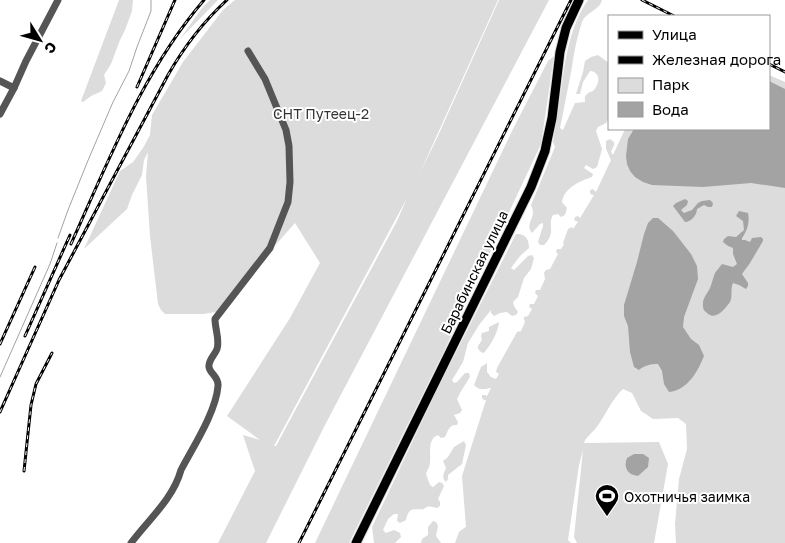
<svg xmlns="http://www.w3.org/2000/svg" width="785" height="543" viewBox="0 0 785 543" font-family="'Golos Text',sans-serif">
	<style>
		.green { fill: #dcdcdc; fill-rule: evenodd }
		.water { fill: #a3a3a3 }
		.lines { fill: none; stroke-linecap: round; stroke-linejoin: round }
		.stream { stroke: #a3a3a3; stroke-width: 1 }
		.major-casing { stroke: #dbdbdb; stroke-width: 11 }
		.minor { stroke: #555; stroke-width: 7 }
		.major { stroke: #000; stroke-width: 9 }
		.rail-casing { stroke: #000; stroke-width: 3 }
		.rail { stroke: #fff; stroke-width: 1; stroke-dasharray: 4; stroke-linecap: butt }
		.labels { text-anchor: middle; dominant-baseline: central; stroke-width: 4; stroke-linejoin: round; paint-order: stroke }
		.park-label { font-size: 14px; fill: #333; stroke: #fff }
		.street-label { font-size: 14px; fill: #000; stroke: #fff }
		.poi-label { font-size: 14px; fill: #000; stroke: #fff; text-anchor: start }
	</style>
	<rect width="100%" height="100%" fill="#fff"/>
	<g class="green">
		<path d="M119,0H133L132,11L125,30L120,40L111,64L104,75L106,83L102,91L91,96L83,102L81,101Z"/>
		<path d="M210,0H218L180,39L202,8Z"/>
		<path d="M235,0H498L419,175L437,138L499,0H549L326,423L266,543H218L255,471L243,435L260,440L227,416L290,318L320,263L295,223L216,312L203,314H165L161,310L158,304L150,236L146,176L148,152L144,160L142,175L132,195L127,209L84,249L120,171L133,162L143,148L150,135L152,115L183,62L223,10ZM407,198L397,221L276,446H274Z"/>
		<path d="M588,0H602C600,10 586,12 582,22C577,37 574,52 572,67C568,88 564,108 560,128L563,130L575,103L585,102C585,98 584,97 587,94C589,92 592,92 594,90C600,83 601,72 590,71L583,82L580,94H576L583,72L585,61L591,57L598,55L609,63V118L606,123L598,127L596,131L602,149L597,167L593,169L586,165L584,168L593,174L592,177C580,181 564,188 562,202L567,208L565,215L561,217L558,214L553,215C547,226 557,232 544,245H540L538,242L543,226V223L540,224L532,233C526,225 532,221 533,213C533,210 532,207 531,205L555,147L553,142C556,123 559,104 562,84C566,55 571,24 588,0Z"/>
		<path d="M554,56L541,144L444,351L349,543H315L513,129L548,61Z"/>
		<path d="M769,75L785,82V543H676L675,524L679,479L687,449L686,424L678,418L653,419L641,411L632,393L623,389C611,400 606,415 596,428C592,433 586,437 584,443L659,442L668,464L654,543H577L574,537L583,450L579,465L568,540L571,543H455L459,532L464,528L466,527L462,476L486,400H484L482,398V395H485L487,396L491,388C485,389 479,391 474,385L481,367L487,363V372L491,377L496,379L499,374L496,372L497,368L517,332L521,331L525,322L524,319V317L528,316L532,309L529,307L530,304H534L538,296L535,293L536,290H540L545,279L544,273L546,270L550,269L558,254L556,252L557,249H561L564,244L563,243L568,229L572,227L573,229L578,222L574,220L575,217L578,216L580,218L594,195H592L590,193V190L593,189L596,192L611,160L606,149V141L610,139L614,142V145L611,152L613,155L625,129H769Z"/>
		<path d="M516,234C526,233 529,240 529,248L520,256L511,268L514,270L528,256L532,255L534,258L531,269L524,278L518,297L513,302L514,306L518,312L516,315L512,316L507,312L500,313L494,316L491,313V310L479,325L468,343L463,362L452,380L454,383L457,382L465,373H469L470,377L460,393L457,399L462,410L460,413L454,415L458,422L457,425C449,424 448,431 445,437L441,438L438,435C427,439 431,453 430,462C430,467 427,470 426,474L430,485L433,487L439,482L442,483L444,486L438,499L440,502V506L437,508C432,507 428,505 424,509C413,510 409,506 406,520L400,523L397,521L398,514H394L388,519L383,530L386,533L394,530L400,533L401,537L395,543H374L372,527L437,390Z"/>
		<path d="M499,322C498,333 491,344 484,353L481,352L478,349V346L482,340L481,336L482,333L489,331V327Z"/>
		<path d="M464,441L466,445L462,464L448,475V479L446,482C441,477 444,473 446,468L443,461L448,457L454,447Z"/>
		<path d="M433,521L436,522L438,526L436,536L441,543H421L422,539L428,535V527Z"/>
	</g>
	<g class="water">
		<path d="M769,81L785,89V188L751,183L703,187L652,185L643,182L635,177L630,171L627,164L626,156L628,139L634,129H769Z"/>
		<path d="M685,199L688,201L687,205L681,210L684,213L692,210L698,203L702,201L710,200L713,203L712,207H708L704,205L697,209C697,215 691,222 685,222L673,206L676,203Z"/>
		<path d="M739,211L748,213C750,222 747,231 742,238V240H745L750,242L752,238L761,237L763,239V241L750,263L742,274L748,283V286L746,289L739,285L733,283C730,289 733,296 730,302C725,309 715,322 706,312C704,311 703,309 703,306C702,299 707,294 710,288C712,283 713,278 715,273C717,270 720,267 722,264L733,267L737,264L733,254V248L728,246L723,242L724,239L728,236L736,237L744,230L743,221L736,216Z"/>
		<path d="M653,218H658L673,231L691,254L697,266L698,279L684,317L683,327L691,339L699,345L704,356C698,371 688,390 669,392L664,384L662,371L658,364C651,364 645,365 639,370L634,367L630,352L628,326L624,316V305L637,262L644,234L648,223Z"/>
		<path d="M634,454H643L649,458L648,467L638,476C628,475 623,468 627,458Z"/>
	</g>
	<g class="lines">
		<g class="stream">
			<path d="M58,238L68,210L89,158L113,102L129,71L137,47L151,11V0"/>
			<path d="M0,377L50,264L57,243"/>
		</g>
		<g class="major-casing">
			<path id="major" d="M356,543L531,187L545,151L547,141L552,118L560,52L566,28L579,0"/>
		</g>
		<g class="minor">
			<path d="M0,81L14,88"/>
			<path d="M0,114L14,88L26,61L58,0"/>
			<path d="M131,543C149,519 173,499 181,470C193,447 216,412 218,386C219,377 210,374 209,367C208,360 215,355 217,349C220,340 215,329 215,319L270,248L288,202L290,182L289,146L286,130L265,79L248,51"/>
		</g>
		<use href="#major" class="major"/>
		<g class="rail-casing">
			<g id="rail">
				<path d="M642,0L674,16"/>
				<path d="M769,64L785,72"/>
				<path d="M137,87L175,0"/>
				<path d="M71,244C109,160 143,71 204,0"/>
				<path d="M25,336L70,235"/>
				<path d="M0,344L35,267"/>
				<path d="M0,412L59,280L168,75C184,47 203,22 227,0"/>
				<path d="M24,471L31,405L36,384L52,353"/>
				<path d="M299,543L571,0"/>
			</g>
		</g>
		<use href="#rail" class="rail"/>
	</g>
	<defs>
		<g id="stadium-pin" transform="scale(1.25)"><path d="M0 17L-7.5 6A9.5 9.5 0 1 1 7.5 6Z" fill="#000" stroke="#fff"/><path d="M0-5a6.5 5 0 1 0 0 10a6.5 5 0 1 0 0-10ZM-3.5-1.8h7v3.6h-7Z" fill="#fff"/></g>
	</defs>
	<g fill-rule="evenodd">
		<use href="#stadium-pin" x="607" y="496"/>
	</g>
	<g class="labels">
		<g class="park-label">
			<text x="321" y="113">СНТ Путеец-2</text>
		</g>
		<g class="street-label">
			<text transform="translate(474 272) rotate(-64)">Барабинская улица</text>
		</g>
		<g class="poi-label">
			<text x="624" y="496">Охотничья заимка</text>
		</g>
	</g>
	<rect x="608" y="15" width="162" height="115" fill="#ffffff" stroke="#999999"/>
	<rect x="618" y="31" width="25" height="8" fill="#000000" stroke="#999999"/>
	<text x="652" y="40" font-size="15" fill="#000000">Улица</text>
	<rect x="618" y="56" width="25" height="8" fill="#000000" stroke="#999999"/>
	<text x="652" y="65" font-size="15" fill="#000000">Железная дорога</text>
	<rect x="618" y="78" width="25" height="15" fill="#dcdcdc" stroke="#999999"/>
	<text x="652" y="90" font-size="15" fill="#000000">Парк</text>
	<rect x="618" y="102" width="25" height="15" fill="#a3a3a3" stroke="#999999"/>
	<text x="652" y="115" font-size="15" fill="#000000">Вода</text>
	<g transform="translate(40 40) rotate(127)" stroke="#ffffff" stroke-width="4" paint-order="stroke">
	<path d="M0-4L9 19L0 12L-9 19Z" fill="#000000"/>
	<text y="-8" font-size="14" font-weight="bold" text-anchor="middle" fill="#000000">С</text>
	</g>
</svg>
